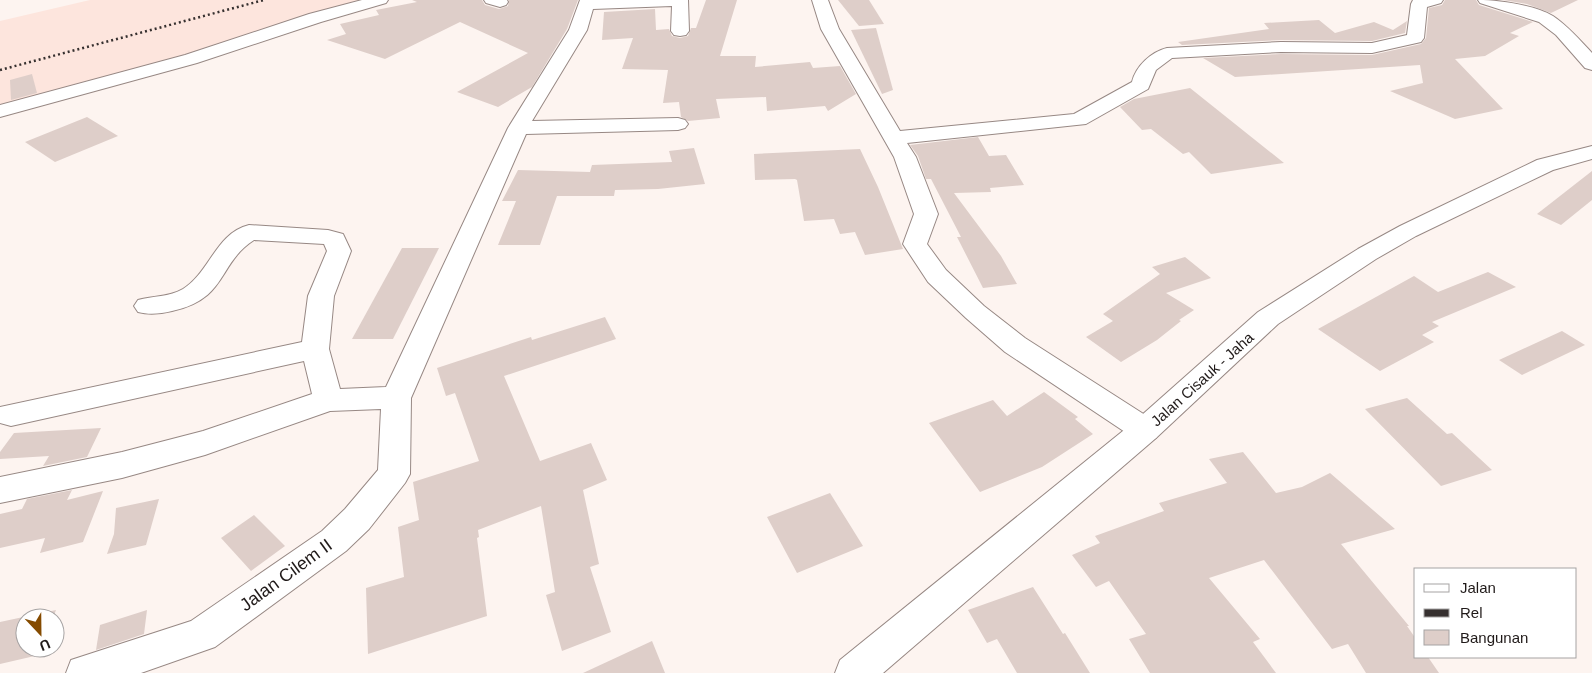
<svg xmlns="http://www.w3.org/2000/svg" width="1592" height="673" viewBox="0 0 1592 673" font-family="Helvetica,sans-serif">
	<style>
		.built { fill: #fde5dd }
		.building { fill: #decec9 }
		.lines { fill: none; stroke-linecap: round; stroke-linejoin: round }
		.minor-casing { stroke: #978884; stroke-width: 2 }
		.major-casing { stroke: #978884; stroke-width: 2 }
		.minor { fill: #fff; fill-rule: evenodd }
		.major { fill: #fff; fill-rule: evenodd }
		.rail { stroke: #36302f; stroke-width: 2.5; stroke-dasharray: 2 3; stroke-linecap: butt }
		.labels { text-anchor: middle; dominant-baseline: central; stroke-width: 4; stroke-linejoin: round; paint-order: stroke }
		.street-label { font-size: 15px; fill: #201a19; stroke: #fff }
		.near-street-label { font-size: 18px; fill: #201a19; stroke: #fff }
	</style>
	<rect width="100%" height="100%" fill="#fdf4f0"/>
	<path class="built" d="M90,0H380L0,110V21Z"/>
	<g class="building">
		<path d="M412,0H482L485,5L499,9L508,6L509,0H578L567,29L532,87L498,107L457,92L528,53L460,22L385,59L327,40L346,34L340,24L379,15L376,10L417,2Z"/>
		<path d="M706,0H737L720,56H756L755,67L810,62L813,68L840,66L856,94L828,111L825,106L767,111L766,97L716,99L720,118L688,121L681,117L679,102L663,103L668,70L622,69L633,38L602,40L604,12L655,9L656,30L669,29L672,36L680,38L688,36L691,28H696Z"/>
		<path d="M838,0H869L884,24L859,26Z"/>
		<path d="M1445,0H1476L1479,5L1533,22L1510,33L1519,36L1485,56L1455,59L1503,109L1455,119L1390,91L1423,83L1420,65L1235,77L1203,58L1281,54L1372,55L1421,44L1426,38L1429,8L1442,5Z"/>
		<path d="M1503,0H1578L1551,13L1527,4Z"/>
		<path d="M1319,20L1335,33L1374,22L1393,30L1407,21L1405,33L1372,41L1281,40L1182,45L1178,42L1269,29L1264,23Z"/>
		<path d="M876,28L893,90L882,94L851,30Z"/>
		<path d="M32,74L37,93L11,100L10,80Z"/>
		<path d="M1190,88L1284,163L1211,174L1189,152L1183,154L1151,129L1142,130L1120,107L1134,99Z"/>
		<path d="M87,117L118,136L55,162L25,142Z"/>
		<path d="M978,137L989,156L1006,155L1024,185L990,188L991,192L954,193L1001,256L1017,284L983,288L957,237H961L931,179H926L918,156L910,145Z"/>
		<path d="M694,148L705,184L658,189L615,190L614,196H557L540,245H498L516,201H502L518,170L590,172L592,165L672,162L669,151Z"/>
		<path d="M860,149L878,187L903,249L865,255L855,232L840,234L834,219L804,221L797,180L795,179L755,180L754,154Z"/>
		<path d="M1592,171V200L1561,225L1537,214Z"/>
		<path d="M402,248H439L393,339H352Z"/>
		<path d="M1185,257L1211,278L1166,293L1194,310L1179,320L1181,321L1157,340L1121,362L1086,337L1113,321L1103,314L1160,274L1152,267Z"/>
		<path d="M1488,272L1516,287L1432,322L1439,326L1422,335L1434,342L1380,371L1318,329L1414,276L1438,292Z"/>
		<path d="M605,317L616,339L504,376L540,461L591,443L607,480L583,490L599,564L590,567L611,632L562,651L546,595L555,592L541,506L478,530L479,537L477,538L487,616L368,654L366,588L404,577L398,527L419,520L413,482L479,461L455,393L446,396L437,368L531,337L532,340Z"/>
		<path d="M1562,331L1585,345L1522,375L1499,360Z"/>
		<path d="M1044,392L1078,417L1075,419L1093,434L1042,467L980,492L929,423L993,400L1007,416Z"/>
		<path d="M1407,398L1447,434L1452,433L1492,470L1441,486L1365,409Z"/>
		<path d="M101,428L87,457L43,466L49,456L0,459V452L14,433Z"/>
		<path d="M1243,452L1276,493L1302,487L1330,473L1395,529L1341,544L1409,626H1407L1416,639V657H1428L1439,673H1366L1348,644L1332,649L1264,560L1209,578L1260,639L1253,642L1276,673H1150L1129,639L1146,634L1109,581L1096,587L1072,555L1100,543L1095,536L1164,511L1159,503L1227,483L1209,459Z"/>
		<path d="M72,490L67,500L103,491L83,542L40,553L45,538L0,548V514L22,509L27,499Z"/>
		<path d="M830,493L863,546L797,573L767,517Z"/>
		<path d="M159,499L146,545L107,554L114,534L116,508Z"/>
		<path d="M254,515L285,546L251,571L221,538Z"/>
		<path d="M1033,587L1063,634L1065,633L1090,673H1017L997,639L987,643L968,610Z"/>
		<path d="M56,610L53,618H25V648H42L39,655L0,664V622Z"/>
		<path d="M147,610L144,634L96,650L100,625Z"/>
		<path d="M652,641L665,673H583Z"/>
	</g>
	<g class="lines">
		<g class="minor-casing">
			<g id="minor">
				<path d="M362,0H388L386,3L321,22L197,63L0,117V105L185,55L309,14Z"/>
				<path d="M484,0H507L508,2L506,5L500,7L486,3Z"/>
				<path d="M580,0H688L689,31L686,35L680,36L674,35L671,31L672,6L593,9L587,30L532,121L678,118L685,120L688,124L685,128L678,130L526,134L411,398L410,474L405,483L369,529L346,551L215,647L141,673H66L71,660L191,621L322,531L345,509L378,470L381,409L330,411L205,455L122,478L0,503V477L122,452L203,431L312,394L304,361L11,426L0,423V407L302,342L308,296L327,251L324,244L254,240C217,264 228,299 172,311C160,314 149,315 138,312L134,306L138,300C152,296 170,297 183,289C210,272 216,233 249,225L328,230L343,234L351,251L334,296L329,349L340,389L386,387L508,128L569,30Z"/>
				<path d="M812,0H828L839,29L900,131L1074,114L1132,82C1136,66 1151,52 1167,48L1281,42L1372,43L1407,35L1411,4L1413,0H1443L1441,3L1427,7L1424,38L1421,42L1372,53L1281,52L1172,58L1156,70L1148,89L1086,124L907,143L916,157L938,214L927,244L946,270L984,306L1025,338L1156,422L1160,430L1156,438L1145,442L1134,438L1005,352L966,318L928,282L903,244L914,214L894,157L821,29Z"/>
				<path d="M1478,0C1498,0 1535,5 1553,16C1568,26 1580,40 1592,53V70L1585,68L1556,35L1539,22L1480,3Z"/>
			</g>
		</g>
		<g class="major-casing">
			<path id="major" d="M1592,146V159L1553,170L1416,236L1376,259L1278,324L1156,438L883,673H835L840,660L1134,422L1258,312L1358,249L1400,226L1537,160Z"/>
		</g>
		<use href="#minor" class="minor"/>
		<use href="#major" class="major"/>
		<path class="rail" d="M0,70L264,0"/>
	</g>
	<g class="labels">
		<g class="street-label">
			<text transform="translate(1202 379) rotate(-42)">Jalan Cisauk - Jaha</text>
		</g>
		<g class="near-street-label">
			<text transform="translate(286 575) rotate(-36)">Jalan Cilem II</text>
		</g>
	</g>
	<rect x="1414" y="568" width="162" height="90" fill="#ffffff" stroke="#a6a3a3"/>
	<rect x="1424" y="584" width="25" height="8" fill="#ffffff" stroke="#a6a3a3"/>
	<text x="1460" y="593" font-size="15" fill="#201a19">Jalan</text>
	<rect x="1424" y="609" width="25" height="8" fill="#36302f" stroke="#a6a3a3"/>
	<text x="1460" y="618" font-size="15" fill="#201a19">Rel</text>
	<rect x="1424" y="630" width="25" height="15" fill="#decec9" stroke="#a6a3a3"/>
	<text x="1460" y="643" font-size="15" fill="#201a19">Bangunan</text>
	<g transform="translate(40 633) rotate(158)"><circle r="24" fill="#ffffff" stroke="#a6a3a3"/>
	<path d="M0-4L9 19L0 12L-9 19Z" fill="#854b00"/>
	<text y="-8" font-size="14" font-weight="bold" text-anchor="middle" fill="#201a19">U</text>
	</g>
</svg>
